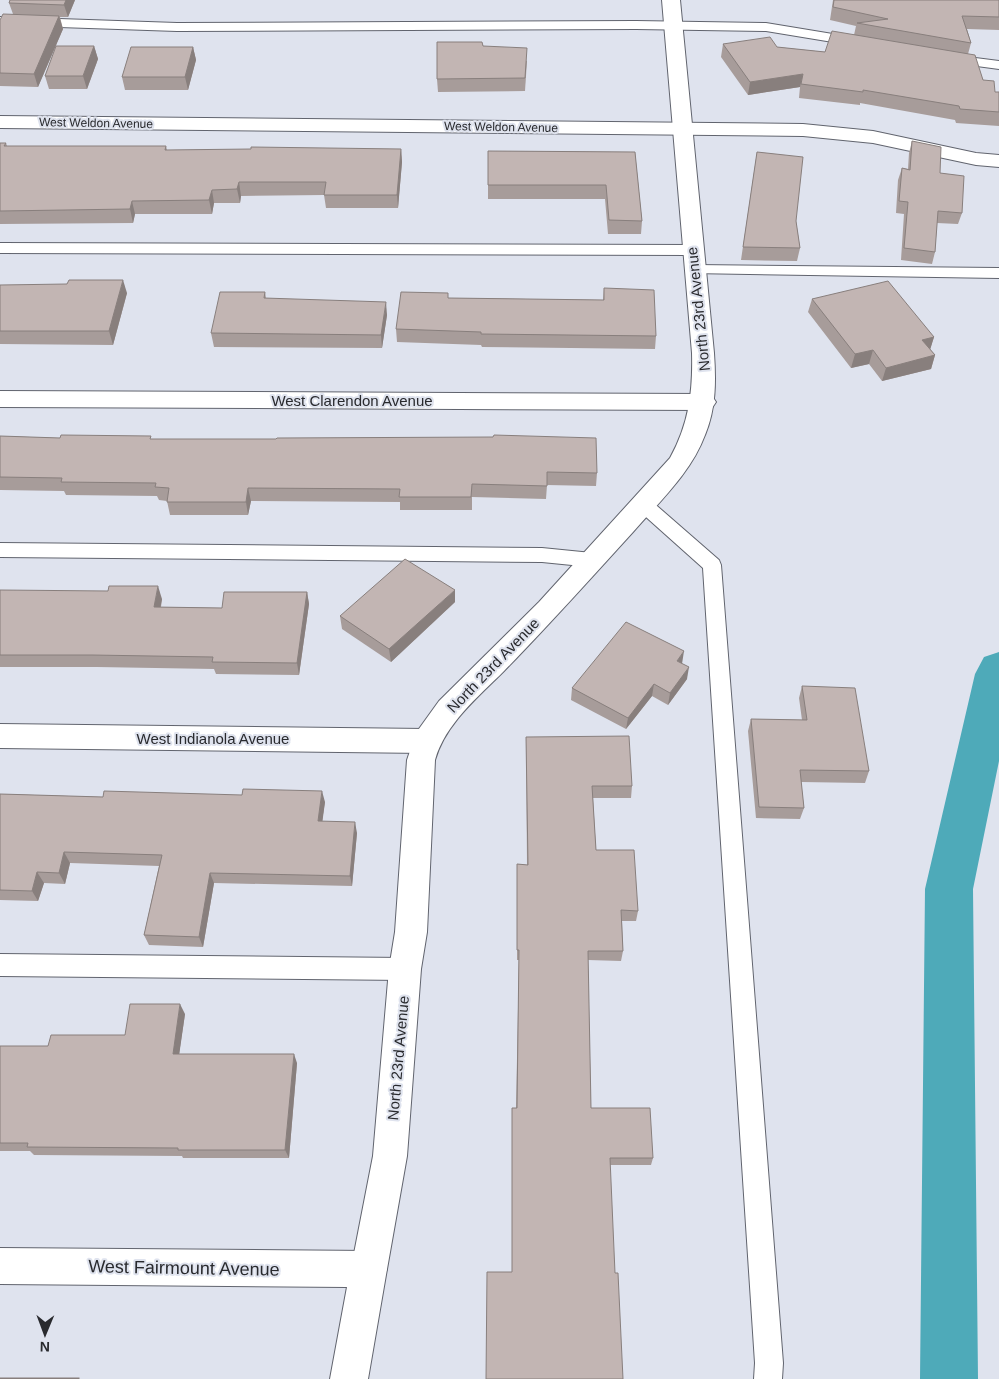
<svg xmlns="http://www.w3.org/2000/svg" width="999" height="1379" viewBox="0 0 999 1379" font-family="Arial,sans-serif">
	<style>
		.lines { fill: none; stroke-linecap: round; stroke-linejoin: round }
		.canal { fill: #4eaab9; fill-rule: evenodd }
		.service-casing { stroke: #61646e; stroke-width: 2 }
		.minor-casing { stroke: #61646e; stroke-width: 2 }
		.tertiary-casing { stroke: #61646e; stroke-width: 2 }
		.service { fill: #fff; fill-rule: evenodd }
		.minor { fill: #fff; fill-rule: evenodd }
		.tertiary { fill: #fff; fill-rule: evenodd }
		.wall { fill: #a79c9a }
		.shaded-wall { fill: #887f7d }
		.building { fill: #c2b5b3; stroke: #887f7d }
		.labels { text-anchor: middle; dominant-baseline: central; stroke-width: 4; stroke-linejoin: round; paint-order: stroke }
		.far-street-label { font-size: 12px; fill: #292a2e; stroke: #dfe3ee }
		.street-label { font-size: 15px; fill: #292a2e; stroke: #dfe3ee }
		.near-street-label { font-size: 18px; fill: #292a2e; stroke: #dfe3ee }
	</style>
	<rect width="100%" height="100%" fill="#dfe3ee"/>
	<g class="lines">
		<path class="canal" d="M999,652V761L973,889L978,1379H920L925,889L975,674L984,657Z"/>
		<g class="service-casing">
			<g id="service">
				<path d="M0,17L177,23L636,21L766,23L857,38L863,42L857,46L766,31L636,29L177,31L0,25Z"/>
				<path d="M952,55L999,61V69L947,62L945,59L947,56Z"/>
				<path d="M0,243L692,245L697,247L700,250L697,253L692,255L0,253Z"/>
				<path d="M695,265L999,268V278L690,273L687,270L690,267Z"/>
				<path d="M643,497L649,499L719,560L721,565L783,1363L782,1379H754L755,1363L703,568L637,509L634,504L637,499Z"/>
				<path d="M0,543L542,548L592,553L599,555L601,560L599,565L592,567L542,562L0,557Z"/>
				<path d="M0,954L405,958L413,961L417,969L413,977L405,980L0,976Z"/>
			</g>
		</g>
		<g class="minor-casing">
			<g id="minor">
				<path d="M0,116L803,124L873,131L976,153L999,155V167L976,165L873,143L803,136L0,128Z"/>
				<path d="M0,391L704,394L712,396L716,402L712,408L704,410L0,407Z"/>
				<path d="M0,724L426,729L436,733L440,741L436,749L426,753L0,748Z"/>
				<path d="M0,1248L369,1251L382,1256L387,1269L368,1379H330L347,1287L0,1284Z"/>
			</g>
		</g>
		<g class="tertiary-casing">
			<path id="tertiary" d="M662,0H680L714,353C716,381 716,409 705,435C691,473 659,502 633,532C590,579 548,626 504,671C478,697 445,724 435,760L427,932L421,969L407,1156L387,1269L382,1282L369,1287L356,1282L351,1269L373,1156L389,969L395,932L407,760L416,733L439,701L539,602L670,458C689,424 693,391 692,353Z"/>
		</g>
		<use href="#service" class="service"/>
		<use href="#minor" class="minor"/>
		<use href="#tertiary" class="tertiary"/>
	</g>
	<g class="wall">
		<path d="M10,0H75L68,17H60L63,29L38,87L0,86V20L13,14L9,3Z"/>
		<path d="M833,0H999V30L967,29L971,43L968,54L983,80L995,92H999V126L956,123L955,120L860,103V105L799,98L800,87L748,95L721,57L723,44L777,47L825,52L854,35L856,26L830,20Z"/>
		<path d="M94,46L98,59L87,89H49L45,76Z"/>
		<path d="M483,46L527,61L525,91L438,92L437,79Z"/>
		<path d="M193,47L196,60L188,90H125L122,77Z"/>
		<path d="M912,141L940,173L962,213L958,224L937,223L935,252L932,264L901,260L904,214L896,213L898,180L902,168L908,169L909,153Z"/>
		<path d="M0,143H6L7,146H166L167,150L401,149L402,162L398,208H326L324,195L241,196L240,203H214L212,214H135L133,223L0,224Z"/>
		<path d="M488,151L635,152L642,221L641,234H608L605,199H488Z"/>
		<path d="M757,152L796,221L800,248L797,261L741,260Z"/>
		<path d="M0,285L127,293L113,345L0,344Z"/>
		<path d="M604,288L656,336L655,349L482,347L481,345L397,342L396,329L448,293V298L603,300Z"/>
		<path d="M265,292L266,298L387,315L382,348L214,347L211,333Z"/>
		<path d="M812,299L934,337L930,349L935,355L931,369L882,381L869,364L851,368L808,312Z"/>
		<path d="M0,436L60,438L152,439L597,473L596,486L547,485L546,499L472,497V510H400V502L251,501L248,515H170L167,501L159,500L157,496L66,495L64,491L0,490Z"/>
		<path d="M0,590L162,599L161,607L222,608L307,592L309,604L299,675L216,674L214,669L97,667H0Z"/>
		<path d="M455,602L391,662L342,629L340,616Z"/>
		<path d="M682,663L687,679L668,705L652,696L626,729L571,700L572,688Z"/>
		<path d="M802,686L869,771L865,783L801,782L804,808L800,819L756,818L748,731L751,719L802,720L799,698Z"/>
		<path d="M526,737L632,786L631,798H593L596,850L638,911L636,921H622L623,951L621,961L588,960L591,1108L653,1158L651,1165H610L512,1272L516,1108L519,960H517V864L527,865Z"/>
		<path d="M0,794L103,797L325,802L322,821L357,833L352,886L214,883L203,947L149,945L144,935L159,866L70,863L65,884L44,883L38,901L0,900Z"/>
		<path d="M185,1014L179,1054L297,1063L289,1158H183L182,1156L34,1155L30,1151H0V1046H48L125,1035Z"/>
	</g>
	<g class="shaded-wall">
		<path d="M66,0H75L68,17L64,5Z"/>
		<path d="M59,16L63,29L38,87L34,74Z"/>
		<path d="M94,46L98,59L87,89L83,76Z"/>
		<path d="M193,47L196,60L188,90L185,77Z"/>
		<path d="M803,74L800,87L748,95L750,82Z"/>
		<path d="M401,149L402,162L398,208L397,195Z"/>
		<path d="M239,182L241,196L240,203L237,189Z"/>
		<path d="M212,190L214,203L212,214L209,200Z"/>
		<path d="M132,201L135,214L133,223L130,209Z"/>
		<path d="M123,280L127,293L113,345L109,331Z"/>
		<path d="M386,302L387,315L382,348L381,335Z"/>
		<path d="M934,337L930,350L922,340Z"/>
		<path d="M873,350L869,364L851,368L855,354Z"/>
		<path d="M935,355L931,369L882,381L886,368Z"/>
		<path d="M248,488L251,501L248,515L246,502Z"/>
		<path d="M158,586L162,599L158,619L154,607Z"/>
		<path d="M455,590V602L391,662L389,649Z"/>
		<path d="M307,592L309,604L299,675L297,663Z"/>
		<path d="M684,651L682,664L677,661Z"/>
		<path d="M689,667L687,679L668,705L670,693Z"/>
		<path d="M654,684L652,696L626,729L628,718Z"/>
		<path d="M322,791L325,802L321,832L318,821Z"/>
		<path d="M355,822L357,833L352,886L350,876Z"/>
		<path d="M64,852L70,863L65,884L59,873Z"/>
		<path d="M37,872L44,883L38,901L32,891Z"/>
		<path d="M210,873L214,883L203,947L199,937Z"/>
		<path d="M180,1004L185,1014L178,1063L173,1054Z"/>
		<path d="M294,1054L297,1063L289,1158L285,1150Z"/>
	</g>
	<g class="building">
		<path d="M10,0H66L64,5L9,3Z"/>
		<path d="M834,0H999V17L962,16L971,43L857,23L888,19L833,7Z"/>
		<path d="M3,14L59,16L34,74L0,73V20Z"/>
		<path d="M832,31L975,55L983,80L994,81L995,92H999V112L960,109L959,106L863,90V92L801,84L803,74L750,82L723,44L770,37L777,47L825,52Z"/>
		<path d="M437,42H482L483,46L527,48L525,78L437,79Z"/>
		<path d="M56,46H94L83,76H45Z"/>
		<path d="M131,47H193L185,77H122Z"/>
		<path d="M912,141L941,147L940,173L964,176L962,213L938,211L935,252L904,248L908,202L899,201L902,168L910,170Z"/>
		<path d="M0,143H6L4,146H166L165,150L251,149V147L401,149L397,195H324L326,182H239L237,189L212,190L209,200L132,201L130,209L0,211Z"/>
		<path d="M488,151L635,152L642,221L609,220L606,185H488Z"/>
		<path d="M757,152L803,157L796,221L800,248L743,247Z"/>
		<path d="M69,280H123L109,331H0V285L67,284Z"/>
		<path d="M888,281L934,337L922,340L935,355L886,368L873,350L855,354L812,299Z"/>
		<path d="M604,288L654,290L656,336L481,334V332L396,329L401,292L448,293V298L604,300Z"/>
		<path d="M220,292H265L264,298L386,302L381,335L211,333Z"/>
		<path d="M61,435L151,436L150,439H276L277,438L493,437L494,435L596,438L597,473L547,472V486L472,484L471,497H399L400,489L248,488L246,502H167L169,488L155,487L156,483L61,482L62,478L0,477V436L60,438Z"/>
		<path d="M405,559L455,590L389,649L340,616Z"/>
		<path d="M109,586H158L154,607L222,608L224,592H307L297,663L212,662L213,657L92,655H0V590L108,591Z"/>
		<path d="M626,622L684,651L677,661L689,667L670,693L654,684L628,718L572,688Z"/>
		<path d="M802,686L855,688L869,771L800,770L804,808L759,807L751,719L807,720Z"/>
		<path d="M629,736L632,786H592L596,850H634L638,911L621,910L623,951H588L591,1108H650L653,1158H610L615,1273H618L623,1379H486L487,1272H512V1108H517L519,950H517V864L528,865L526,737Z"/>
		<path d="M243,789L322,791L318,821L355,822L350,876L210,873L199,937L144,935L162,855L64,852L59,873L37,872L32,891L0,890V794L103,797L104,791L242,795Z"/>
		<path d="M130,1004H180L173,1054H294L285,1150H178V1148L27,1147L28,1143H0V1046H48L51,1035H125Z"/>
		<rect x="0" y="1378" width="79" height="1"/>
	</g>
	<g class="labels">
		<g class="far-street-label">
			<text transform="translate(96 123) rotate(1)">West Weldon Avenue</text>
			<text transform="translate(501 127) rotate(1)">West Weldon Avenue</text>
		</g>
		<g class="street-label">
			<text transform="translate(698 309) rotate(-96)">North 23rd Avenue</text>
			<text x="352" y="400">West Clarendon Avenue</text>
			<text transform="translate(493 665) rotate(-46)">North 23rd Avenue</text>
			<text x="213" y="738">West Indianola Avenue</text>
			<text transform="translate(398 1058) rotate(-85)">North 23rd Avenue</text>
		</g>
		<g class="near-street-label">
			<text transform="translate(184 1268) rotate(1)">West Fairmount Avenue</text>
		</g>
	</g>
	<g transform="translate(45 1334) rotate(181)" stroke="#dfe3ee" stroke-width="4" paint-order="stroke">
	<path d="M0-4L9 19L0 12L-9 19Z" fill="#292a2e"/>
	<text y="-8" font-size="14" font-weight="bold" text-anchor="middle" fill="#292a2e">N</text>
	</g>
</svg>
